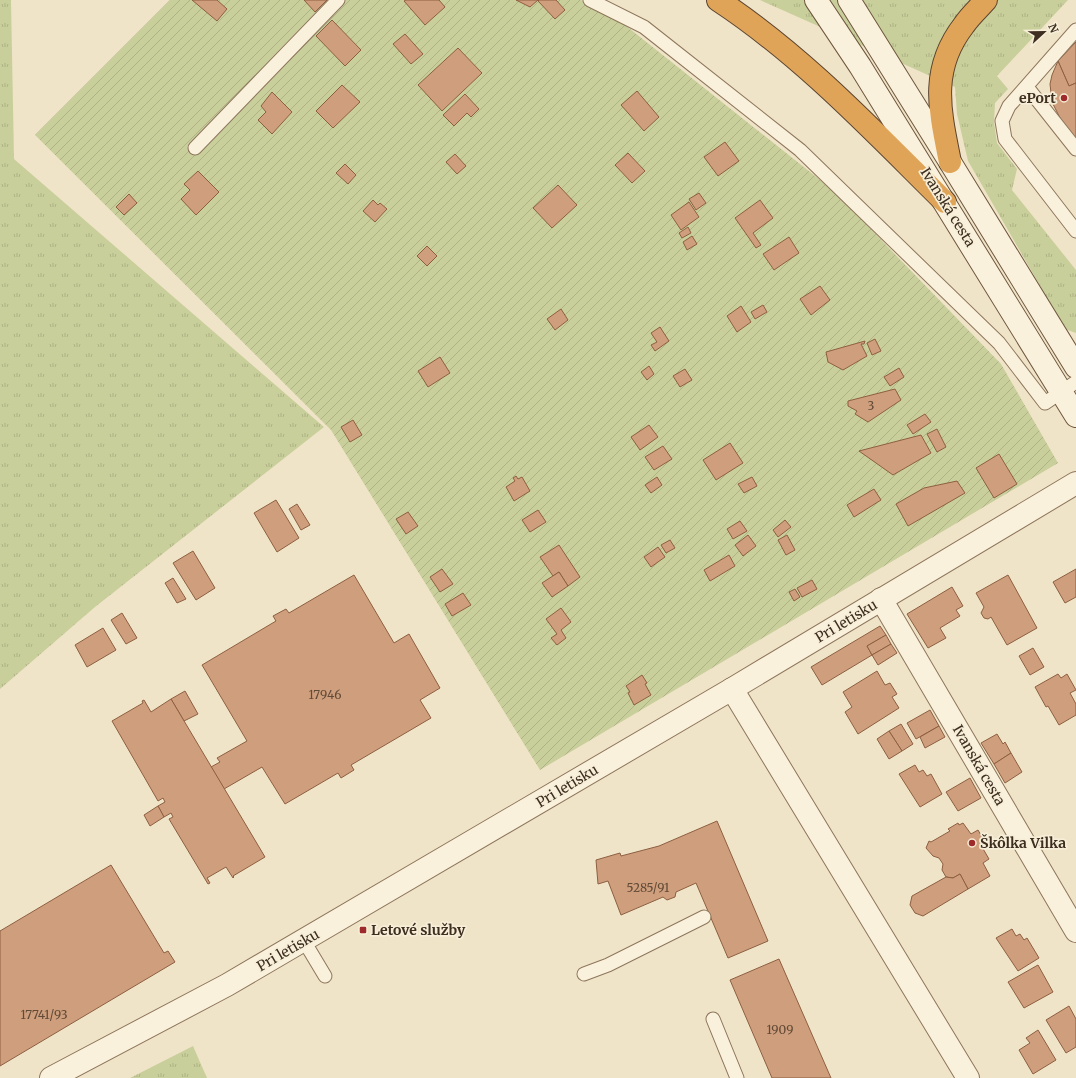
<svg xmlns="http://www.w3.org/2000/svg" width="1076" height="1078" viewBox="0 0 1076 1078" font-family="Merriweather,serif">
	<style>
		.grass { fill: url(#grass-tufts) }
		.garden { fill: url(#garden-furrows) }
		.building { fill: #cf9f7d; stroke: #8d5f41 }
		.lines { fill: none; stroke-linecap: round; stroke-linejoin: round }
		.lane-casing { stroke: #8d765c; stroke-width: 15 }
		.street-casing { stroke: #8d765c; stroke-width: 24 }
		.secondary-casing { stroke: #6f573f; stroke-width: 24 }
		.highway-casing { stroke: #5b4430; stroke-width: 24 }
		.lane { stroke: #faf1dc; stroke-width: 13 }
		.street { stroke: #faf1dc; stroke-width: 22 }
		.secondary { stroke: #faf1dc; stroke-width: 22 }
		.highway { stroke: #e0a458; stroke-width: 22 }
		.poi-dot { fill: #9e2a2b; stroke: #f7eed8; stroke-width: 1.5 }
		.labels { text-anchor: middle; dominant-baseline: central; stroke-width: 3.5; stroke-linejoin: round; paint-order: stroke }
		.number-label { font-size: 12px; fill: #624a37 }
		.poi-label { font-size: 14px; font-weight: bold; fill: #3d2e20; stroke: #f7eed8; text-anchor: start }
		.street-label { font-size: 14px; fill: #3d2e20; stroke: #f7eed8 }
	</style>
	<defs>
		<pattern id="grass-tufts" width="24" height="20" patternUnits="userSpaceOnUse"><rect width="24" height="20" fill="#c9cf9b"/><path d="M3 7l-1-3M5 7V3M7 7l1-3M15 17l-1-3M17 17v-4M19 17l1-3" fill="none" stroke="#aeb285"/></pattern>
		<pattern id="garden-furrows" width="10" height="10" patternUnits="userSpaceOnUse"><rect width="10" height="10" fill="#c9cf9b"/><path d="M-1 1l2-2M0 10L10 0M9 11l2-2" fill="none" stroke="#aeb285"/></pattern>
	</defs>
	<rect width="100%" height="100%" fill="#f0e4c8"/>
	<g class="grass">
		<path d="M0,0H11L14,159L324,427L95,607L0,689Z"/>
		<path d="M760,0H1068L997,76L1008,89L995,103L994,122L997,143L1017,169L1012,190L1076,270V333L1065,329L968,161L957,114L955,87Z"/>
		<path d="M193,1046L207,1078H130Z"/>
	</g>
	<path class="garden" d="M170,0H581L620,21L834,191L1001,364L1058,463L540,770L331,430L35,135Z"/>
	<g class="building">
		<path d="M192,0H217L227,9L217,21Z"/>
		<path d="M304,0H327L315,12Z"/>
		<path d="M406,0H439L445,7L425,25L404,1Z"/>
		<path d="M516,0H538L530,7Z"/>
		<path d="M539,0H556L565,10L555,19L538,1Z"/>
		<path d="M332,20L361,50L345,66L316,36Z"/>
		<path d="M405,34L423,54L411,64L393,44Z"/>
		<path d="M1076,42V83L1069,86L1058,61Z"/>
		<path d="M458,48L482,73L442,111L418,85Z"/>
		<path d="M1058,61L1069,86L1076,83V139L1061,120L1052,102L1050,84L1052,75Z"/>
		<path d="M342,85L360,102L333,128L316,111Z"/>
		<path d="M637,91L659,117L644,131L621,105Z"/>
		<path d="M272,92L292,112L272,134L258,120L266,112L261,106Z"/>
		<path d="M465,94L479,109L471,117L467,113L454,126L443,115Z"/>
		<path d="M725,142L739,161L718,176L704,157Z"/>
		<path d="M628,153L645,171L632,183L615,165Z"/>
		<path d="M455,154L466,166L457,174L446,162Z"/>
		<path d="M345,164L356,175L348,184L336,173Z"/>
		<path d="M198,171L219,192L196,215L181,199L190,190L184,184Z"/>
		<path d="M558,185L577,205L552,228L533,208Z"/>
		<path d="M699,193L706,203L696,210L689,199Z"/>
		<path d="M129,194L137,203L124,215L116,207Z"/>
		<path d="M373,200L378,205L380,203L387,209L375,222L363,211Z"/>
		<path d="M760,200L773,218L753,233L761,245L756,248L735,218Z"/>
		<path d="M689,202L699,217L681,230L671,215Z"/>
		<path d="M688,227L691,233L682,238L679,233Z"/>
		<path d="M692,236L697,244L687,250L683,242Z"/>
		<path d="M789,237L799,253L774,270L763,254Z"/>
		<path d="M427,246L437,256L427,266L417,256Z"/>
		<path d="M820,286L830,300L811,315L800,299Z"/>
		<path d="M763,305L767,312L755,319L751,312Z"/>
		<path d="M741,306L751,322L737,332L727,316Z"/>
		<path d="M561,309L568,320L555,330L547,319Z"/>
		<path d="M660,327L669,341L655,351L651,345L657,342L651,333Z"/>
		<path d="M875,339L881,351L872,355L867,343Z"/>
		<path d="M865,341L864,344H861L867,356L843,370L828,362L826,352Z"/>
		<path d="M440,357L450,373L428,387L418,371Z"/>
		<path d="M649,366L654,374L647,380L641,372Z"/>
		<path d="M899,368L904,377L890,386L884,377Z"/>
		<path d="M685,369L692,380L680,387L673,376Z"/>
		<path d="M895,389L901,400L868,422L855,414L857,411L848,406V401Z"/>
		<path d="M925,414L931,422L913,434L907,425Z"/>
		<path d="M353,420L362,435L350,442L341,427Z"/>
		<path d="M649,425L658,437L640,450L631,437Z"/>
		<path d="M937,429L946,447L937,452L927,434Z"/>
		<path d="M921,435L931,453L893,475L859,451Z"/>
		<path d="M730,443L743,463L716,480L703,460Z"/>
		<path d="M663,446L672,459L654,470L645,457Z"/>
		<path d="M999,454L1017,484L994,498L976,468Z"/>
		<path d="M516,476L518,479L522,477L530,491L514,501L506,487L515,481L513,478Z"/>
		<path d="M657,477L662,485L651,493L645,485Z"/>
		<path d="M752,477L757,486L744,493L738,484Z"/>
		<path d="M957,481L965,493L908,526L896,504L924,488Z"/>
		<path d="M874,489L881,500L854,517L847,505Z"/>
		<path d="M276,500L299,538L277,552L254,513Z"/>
		<path d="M297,504L310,525L301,530L289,509Z"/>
		<path d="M538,510L546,522L530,532L522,520Z"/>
		<path d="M408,512L418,526L406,534L396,519Z"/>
		<path d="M785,520L791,527L778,537L773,530Z"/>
		<path d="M740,521L747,531L733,539L727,529Z"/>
		<path d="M748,535L756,546L743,556L735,545Z"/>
		<path d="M787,535L795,550L786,555L778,540Z"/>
		<path d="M670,540L675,548L666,553L661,545Z"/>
		<path d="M559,545L580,577L568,586L559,572L553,576L540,557Z"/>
		<path d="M658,547L665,557L651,567L644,557Z"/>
		<path d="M193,551L215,588L196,600L173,563Z"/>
		<path d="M729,555L735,566L710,581L704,570Z"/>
		<path d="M442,569L453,584L440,592L430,577Z"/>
		<path d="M1076,569V597L1065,603L1053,582Z"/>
		<path d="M559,572L568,586L552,597L542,583Z"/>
		<path d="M354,575L394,643L409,634L440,688L420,700L431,718L351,765L354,770L341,778L338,773L285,804L262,767L224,789L211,767L220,762L217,758L247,741L202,665L276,621L273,616L286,609L289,613Z"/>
		<path d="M1008,575L1037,628L1007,645L991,617L988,619L984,618L981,613L984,607L976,593Z"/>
		<path d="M173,578L186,599L177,603L165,583Z"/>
		<path d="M812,580L817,589L802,597L797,588Z"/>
		<path d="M952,587L963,606L956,610L960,616L940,628L946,638L928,648L907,614Z"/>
		<path d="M795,589L800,597L794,601L789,592Z"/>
		<path d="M463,593L471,605L452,616L445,604Z"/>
		<path d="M561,608L571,622L561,630L566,638L557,645L551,638L557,634L546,619Z"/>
		<path d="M122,613L137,638L126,644L111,620Z"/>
		<path d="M880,626L886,635L867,646L872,655L822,685L811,667Z"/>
		<path d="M103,628L116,650L87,667L75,645Z"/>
		<path d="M886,635L891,644L872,655L867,646Z"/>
		<path d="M891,644L897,653L878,665L872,655Z"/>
		<path d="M1033,648L1044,667L1030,675L1019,656Z"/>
		<path d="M877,671L885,685L890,683L897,694L892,697L899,708L858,734L845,712L852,707L843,692Z"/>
		<path d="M1058,674L1061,678L1067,674L1076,690L1070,693L1076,704V715L1059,725L1048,706L1046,707L1035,687Z"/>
		<path d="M642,675L647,683L645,684L651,695L634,705L628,693L630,692L626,686Z"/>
		<path d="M185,691L198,714L184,721L171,699Z"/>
		<path d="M171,699L265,857L233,876L234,877L233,878L226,867L207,878L210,883L208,884L169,819L173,817L171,813L164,817L158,806L165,802L163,798L158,801L112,721L143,703L142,701L144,700L151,712Z"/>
		<path d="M930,710L939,726L916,739L907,723Z"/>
		<path d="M901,724L913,744L902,751L889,731Z"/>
		<path d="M939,726L945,737L925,748L920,737Z"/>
		<path d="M889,731L902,751L889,759L877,739Z"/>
		<path d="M997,734L1003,744L1005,742L1011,753L994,764L981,743Z"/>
		<path d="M1011,753L1022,772L1005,783L994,764Z"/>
		<path d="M915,765L919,772L923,770L927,776L931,774L942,794L920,807L899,774Z"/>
		<path d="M970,778L981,798L958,811L946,792Z"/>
		<path d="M158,806L164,817L150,826L144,815Z"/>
		<path d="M717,821L768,941L728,958L696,883L676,892L675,897L667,900L663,897L621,915L608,881L598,884L596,860L620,853L621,856L659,846Z"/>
		<path d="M958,823L959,825L963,823L971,834L978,830L986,844L982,847L989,859L983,863L990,876L968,889L960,874L953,878L946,877L942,870L943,864L939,858L933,856L926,848L929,841L931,842L950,831L948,829Z"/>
		<path d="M111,865L164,953L168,951L175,962L0,1066V931Z"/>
		<path d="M960,874L968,889L923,916L915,913L910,905L912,896L946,877L953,878Z"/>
		<path d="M1012,929L1016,936L1020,934L1024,940L1027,938L1039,958L1018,971L996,938Z"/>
		<path d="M779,959L831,1078H772L730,980Z"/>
		<path d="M1038,965L1053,992L1024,1008L1008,982Z"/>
		<path d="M1069,1006L1076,1019V1047L1066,1053L1046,1020Z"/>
		<path d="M1038,1030L1056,1060L1033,1074L1019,1050L1030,1043L1026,1038Z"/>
	</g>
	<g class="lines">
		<g class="lane-casing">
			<g id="lane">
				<path d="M590,0L644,27L800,150L999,343L1045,403L1076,382"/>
				<path d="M1076,30L1009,106L1002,121L1005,139L1076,231"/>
				<path d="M1027,87L1076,149"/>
				<path d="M195,148L338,0"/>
				<path d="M304,941L325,976"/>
				<path d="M584,974L608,965L704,917"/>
				<path d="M713,1019L737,1078"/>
			</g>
		</g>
		<g class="street-casing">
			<g id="street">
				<path d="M881,599L1076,931"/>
				<path d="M732,689L968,1078"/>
				<path d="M51,1078L227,985L732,689L1076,483"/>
			</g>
		</g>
		<g class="secondary-casing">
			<g id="secondary">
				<path d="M816,0L860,66L1076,416"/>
				<path d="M849,0L950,162L1076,367"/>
			</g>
		</g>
		<g class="highway-casing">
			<g id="highway">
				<path d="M718,0C803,56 873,131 945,202"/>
				<path d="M950,162C940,112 929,70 964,25C970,16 979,8 986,0"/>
			</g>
		</g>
		<use href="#lane" class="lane"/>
		<use href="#street" class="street"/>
		<use href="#secondary" class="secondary"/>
		<use href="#highway" class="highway"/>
	</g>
	<g class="poi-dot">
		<circle cx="1064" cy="98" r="4"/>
		<circle cx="972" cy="843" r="4"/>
		<rect x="359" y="926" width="8" height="8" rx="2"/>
	</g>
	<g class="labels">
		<g class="number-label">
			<text x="871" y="405">3</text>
			<text x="325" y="694">17946</text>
			<text x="648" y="887">5285/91</text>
			<text x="44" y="1014">17741/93</text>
			<text x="780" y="1029">1909</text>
		</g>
		<g class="poi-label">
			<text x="1056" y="98" text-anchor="end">ePort</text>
			<text x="980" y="843">Škôlka Vilka</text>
			<text x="371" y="930">Letové služby</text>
		</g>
		<g class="street-label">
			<text transform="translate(948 207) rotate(58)">Ivanská cesta</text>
			<text transform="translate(846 621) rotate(-31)">Pri letisku</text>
			<text transform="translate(979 765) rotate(60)">Ivanská cesta</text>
			<text transform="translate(567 786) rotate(-31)">Pri letisku</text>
			<text transform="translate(288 950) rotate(-30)">Pri letisku</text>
		</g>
	</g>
	<g transform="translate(1044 32) rotate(68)" stroke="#f7eed8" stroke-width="3" paint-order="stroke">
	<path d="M0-3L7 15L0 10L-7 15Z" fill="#3d2e20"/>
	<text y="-6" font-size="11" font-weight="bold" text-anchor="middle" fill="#3d2e20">N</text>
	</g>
</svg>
